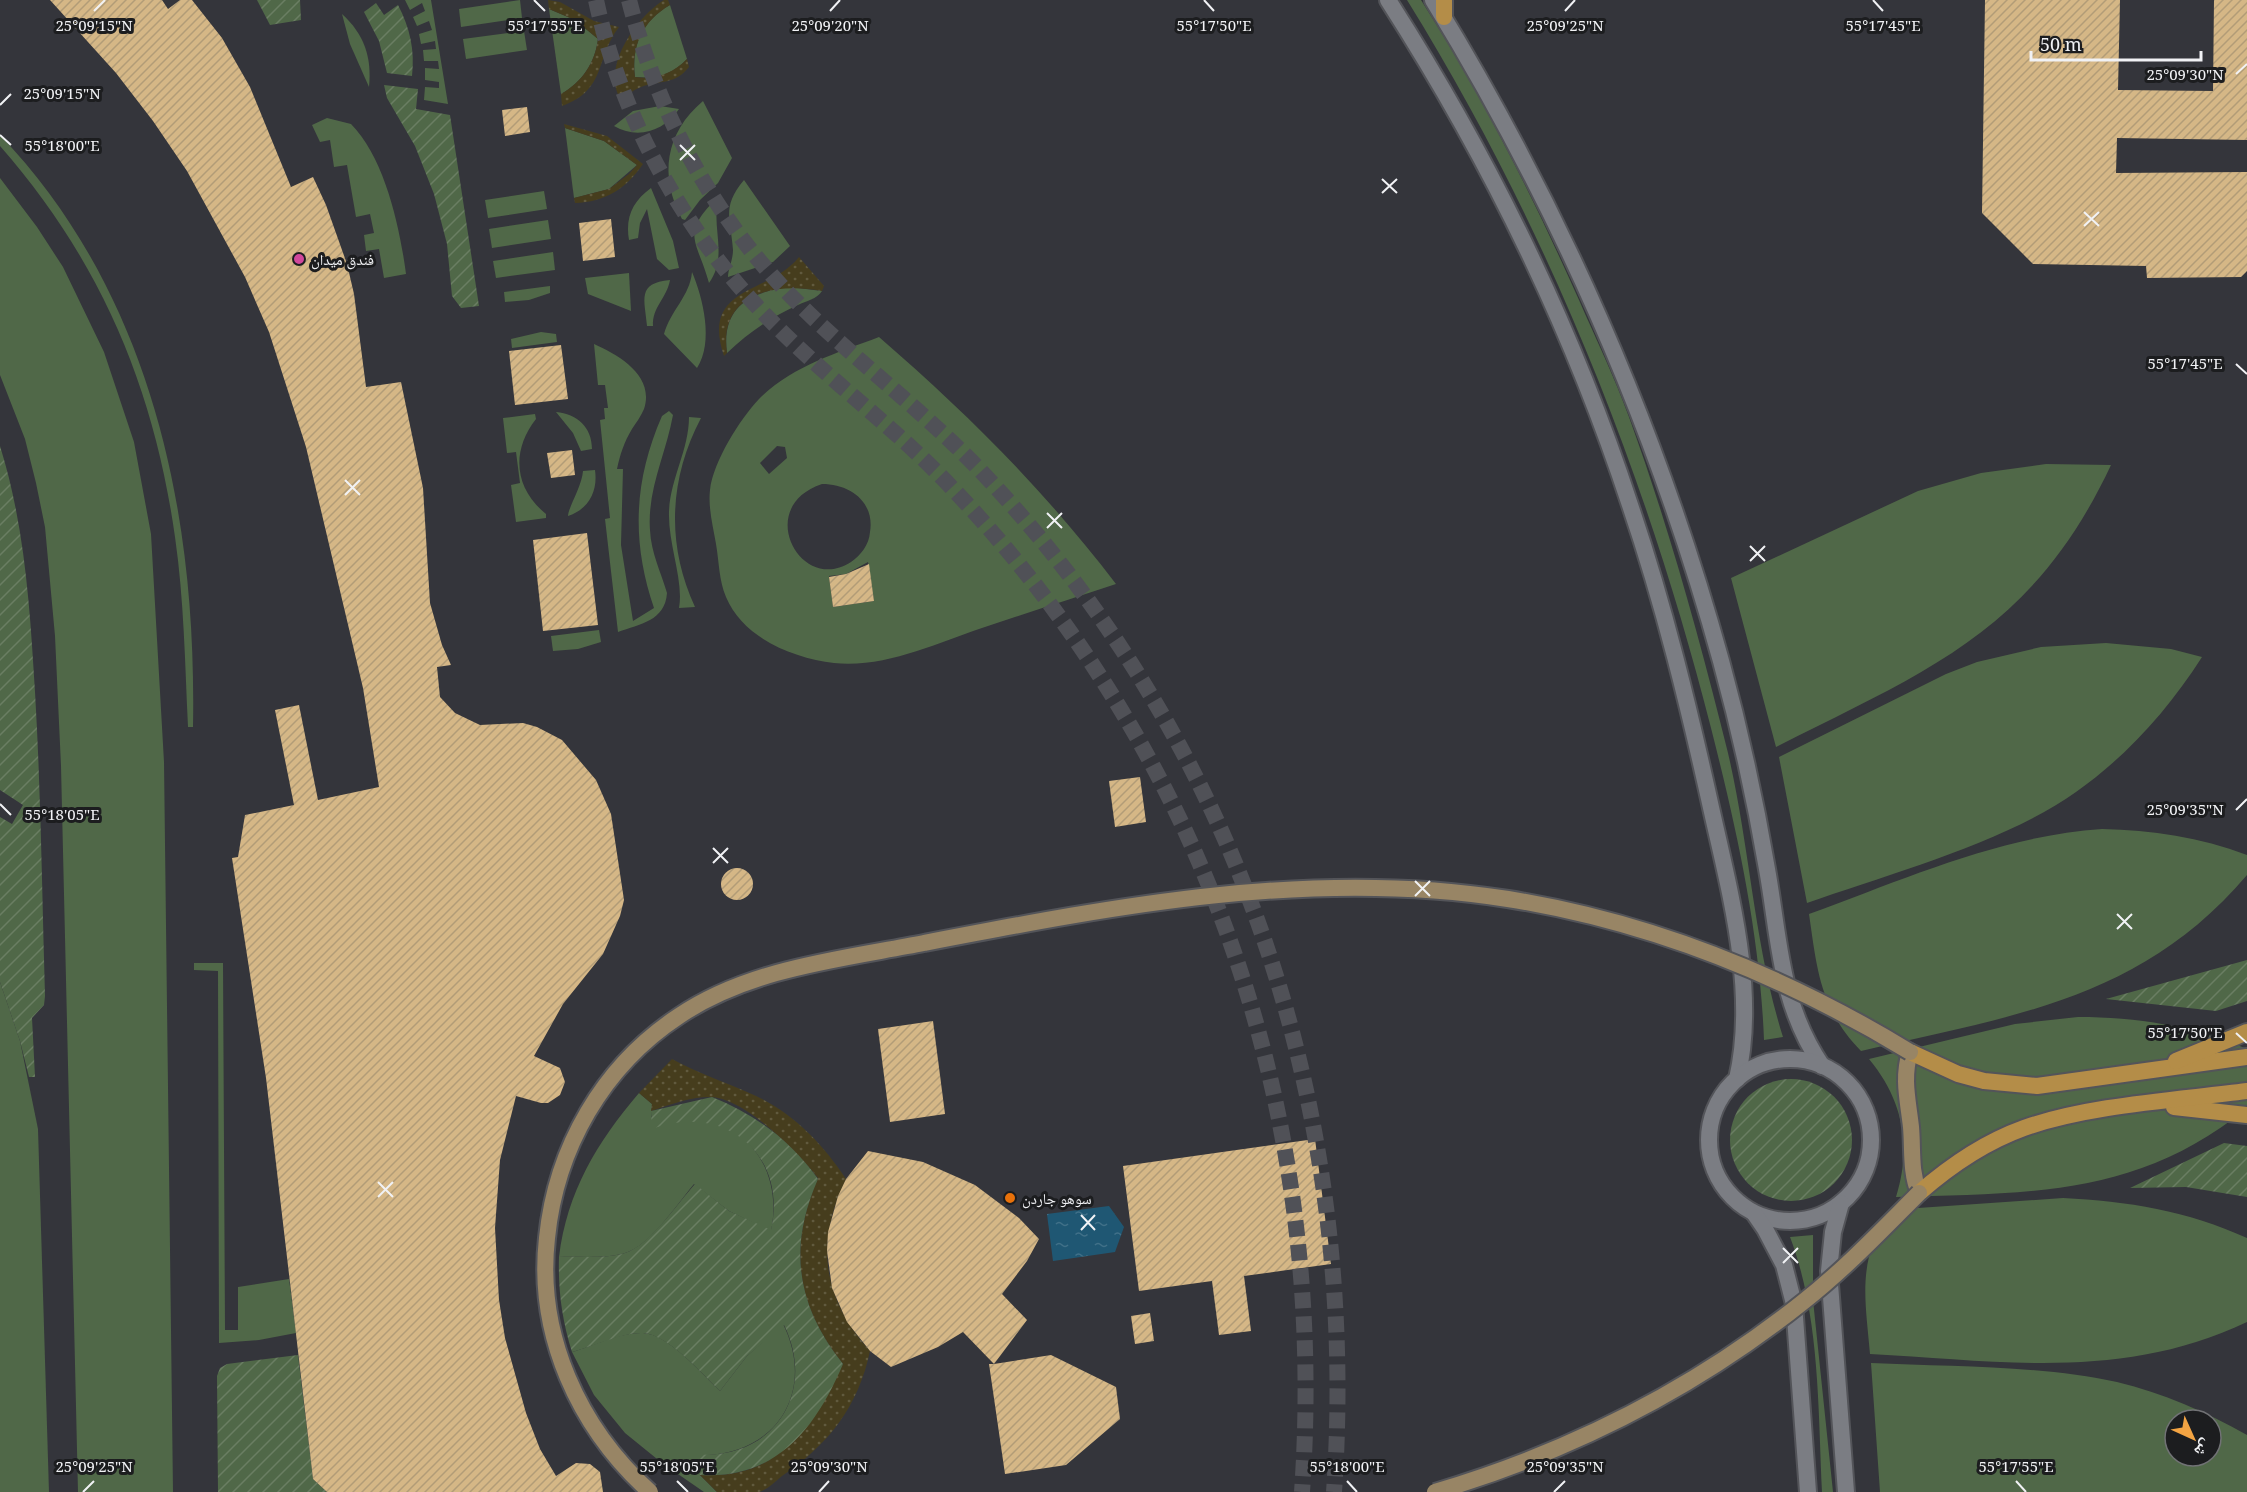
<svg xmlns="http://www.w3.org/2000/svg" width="2247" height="1492" viewBox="0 0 2247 1492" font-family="'Noto Serif','Noto Naskh Arabic',serif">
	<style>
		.grass { fill: #506848; fill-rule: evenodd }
		.sand { fill: url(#sand-dots) }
		.garden { fill: url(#garden-furrows) }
		.water { fill: url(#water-ripples) }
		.building { fill: url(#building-hatch) }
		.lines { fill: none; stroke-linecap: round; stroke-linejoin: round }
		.minor-tunnel { stroke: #505157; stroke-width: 16; stroke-dasharray: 16 8; stroke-linecap: butt }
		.tertiary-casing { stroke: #535459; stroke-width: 20 }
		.secondary-casing { stroke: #535459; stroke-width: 20 }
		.primary-casing { stroke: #535459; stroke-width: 20 }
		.tertiary { stroke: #7b7d83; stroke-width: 16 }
		.secondary { stroke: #988565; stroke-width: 16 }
		.primary { stroke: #b48d48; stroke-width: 16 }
		.secondary-bridge-casing { stroke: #535459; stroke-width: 20; stroke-linecap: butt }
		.secondary-bridge { stroke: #988565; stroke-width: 16 }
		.ticks { fill: none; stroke: #f1f2f5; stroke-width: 2 }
		.hotel-dot { fill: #d1479c; stroke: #1c1d1f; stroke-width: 2 }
		.food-dot { fill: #e8710a; stroke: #1c1d1f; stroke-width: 2 }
		.labels { text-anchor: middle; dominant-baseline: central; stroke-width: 6; stroke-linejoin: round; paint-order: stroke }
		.poi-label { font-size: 15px; fill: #f1f2f5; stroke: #1c1d1f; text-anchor: start }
		.ticks-label { font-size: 15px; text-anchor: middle; fill: #f1f2f5; stroke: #1c1d1f; stroke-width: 6; stroke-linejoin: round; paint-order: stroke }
	</style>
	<defs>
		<pattern id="sand-dots" width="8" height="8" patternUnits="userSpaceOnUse" patternTransform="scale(1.5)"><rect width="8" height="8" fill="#463d1d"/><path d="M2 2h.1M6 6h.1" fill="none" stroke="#615a3e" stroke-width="1.8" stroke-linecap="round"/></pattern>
		<pattern id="garden-furrows" width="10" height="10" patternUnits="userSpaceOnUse" patternTransform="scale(1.5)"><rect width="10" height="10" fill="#506848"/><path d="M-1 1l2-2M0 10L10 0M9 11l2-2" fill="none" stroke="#6a7e63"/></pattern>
		<pattern id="water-ripples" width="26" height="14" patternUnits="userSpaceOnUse" patternTransform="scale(1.5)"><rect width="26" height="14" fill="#1f5773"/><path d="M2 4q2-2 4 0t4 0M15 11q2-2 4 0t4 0" fill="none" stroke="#407088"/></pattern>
		<pattern id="building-hatch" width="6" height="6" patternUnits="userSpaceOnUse" patternTransform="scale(1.5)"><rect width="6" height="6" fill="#d5b786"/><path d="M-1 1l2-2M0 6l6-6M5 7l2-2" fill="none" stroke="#b29c77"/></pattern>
	</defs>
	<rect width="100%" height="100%" fill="#34353b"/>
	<g class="grass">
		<path d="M405,0H431L448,104L424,100L425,87L439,88V82L425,80V68L439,69L438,61H424L423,50L436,49L435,41L421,44L419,34L432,30L429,21L417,26L413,17L425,11L422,3L410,10Z"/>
		<path d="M520,0L522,18L461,27L459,9Z"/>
		<path d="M1407,0H1421C1482,95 1533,197 1579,300C1596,339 1615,378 1629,417C1669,527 1700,640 1728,753C1750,847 1754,945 1783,1037L1764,1040C1760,935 1737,830 1711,728C1646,472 1546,224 1407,0Z"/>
		<path d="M670,5L687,59C672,75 656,79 635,77C631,46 642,21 670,5Z"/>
		<path d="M549,9L575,20L598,39C595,63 582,82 561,94Z"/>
		<path d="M342,14C364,34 372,57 369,87L350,44Z"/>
		<path d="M524,31L527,50L466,59L463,39Z"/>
		<path d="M703,101L732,158L718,183L700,200L685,220L682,219C659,176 665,133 703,101Z"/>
		<path d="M660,106L679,109C664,131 638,140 614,126L633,111Z"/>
		<path d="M327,118L351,124C385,158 400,228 406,274L384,278L379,249L366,251L364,235L374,233L370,214L356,217L347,165L334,167L330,140L320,142L312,125Z"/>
		<path d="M565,128L604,141L637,165L609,189L574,198Z"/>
		<path d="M0,135C152,294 197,514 193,727H188C185,664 184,599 175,537C154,387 100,260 0,146Z"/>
		<path d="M0,178L37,227L63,267L104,352L134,442L151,534L164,762L173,1492H78L61,766L55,636L45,527L36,483L25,439L0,375Z"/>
		<path d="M744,180L790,246L773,262L728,277C728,269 733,260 733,250C731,220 721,207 744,180Z"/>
		<path d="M651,188L673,241L679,268L669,270L657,259L647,209L640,223L638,238L629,240C625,217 633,201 651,188Z"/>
		<path d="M544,191L547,209L488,218L485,200Z"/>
		<path d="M719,196C710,227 729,255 709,283C697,239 679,235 719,196Z"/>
		<path d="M548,220L551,239L492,248L489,229Z"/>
		<path d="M553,252L555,270L496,278L493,261Z"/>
		<path d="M692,272C703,298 714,342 697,368L664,334C670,311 690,296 692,272Z"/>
		<path d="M629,273L631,311L588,294L585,278Z"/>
		<path d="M670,280C667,298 652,307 653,326H647C645,300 636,283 670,280Z"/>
		<path d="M550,286V293L529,300L505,302L504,292Z"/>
		<path d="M790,287L822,291C817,299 806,301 798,305C771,317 748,333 727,353C721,307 750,292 790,287Z"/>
		<path d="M541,332L556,334L557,342L512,348L511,339Z"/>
		<path d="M879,337C968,414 1045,491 1116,584C1071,599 1026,613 982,628C934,644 886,668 834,663C793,658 743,638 726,597C719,581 719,561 716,544C713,526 708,508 710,490C713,462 740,419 759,399C792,366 837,353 879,337ZM777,446L785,447L787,458L769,474L760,463ZM822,484C850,484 875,502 870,532C869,545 861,555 851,562C801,595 753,507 822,484ZM868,562L874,601L833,607L829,576L846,574Z"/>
		<path d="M594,344C619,355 655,376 644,409C641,416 636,423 632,429C624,442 620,455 617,469H623L621,545L633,621L654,608C631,541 634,480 662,416L669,411L673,415C666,454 647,490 650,530C651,553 661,572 667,593C665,621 640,624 618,632L605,519L610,518L600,420L605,419L604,408H608L605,385H598Z"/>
		<path d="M556,412C577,414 592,427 592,449L581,451L573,433Z"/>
		<path d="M535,414L536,419C511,451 514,488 546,514V518L516,522L511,485L520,483L516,452L507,453L503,418Z"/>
		<path d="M689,417L701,418C669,479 666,544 695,607L679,608C684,580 668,545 669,512C670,479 689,450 689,417Z"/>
		<path d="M2046,464L2111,465C2033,631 1930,669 1776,747L1731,578L1918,491L1981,473Z"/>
		<path d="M595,470C598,491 589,509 568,516C568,508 582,486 583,471Z"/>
		<path d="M599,630L601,642L578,649L553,651L551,636Z"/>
		<path d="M2106,643L2171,649L2202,657C2168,710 2128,755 2076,792C2004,843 1891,873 1807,903L1779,757L1946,674L1977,662L2041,647Z"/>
		<path d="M2102,829C2152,830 2200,837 2247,855V875C2141,1000 2011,1016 1861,1051C1820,1009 1817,969 1809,914C1905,879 1999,836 2102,829Z"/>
		<path d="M194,963H223L225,1330H238V1287L289,1279L296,1333L259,1340L219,1343L218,971L194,970Z"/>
		<path d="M0,982L20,1041L38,1129L49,1492H0Z"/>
		<path d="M2078,1017C2137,1017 2193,1026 2247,1049V1108C2138,1197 2028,1193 1896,1197C1912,1146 1903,1100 1869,1059L2015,1024Z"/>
		<path d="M639,1093L652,1104L651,1117C671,1125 689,1117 710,1122C760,1134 781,1184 771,1231L729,1211L694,1184C677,1204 650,1246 625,1253C605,1259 580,1256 559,1257C567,1192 597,1142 639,1093Z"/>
		<path d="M2063,1198C2127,1201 2188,1211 2247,1238V1322C2123,1381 2002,1361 1870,1354C1865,1296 1857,1263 1889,1210Z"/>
		<path d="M1813,1235V1300L1833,1492H1822C1818,1409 1820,1316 1790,1237Z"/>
		<path d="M783,1324C815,1388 780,1451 708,1455L700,1475L717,1492H704L662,1463L625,1433L594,1395L572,1352C593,1346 621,1332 643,1333C668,1334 702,1374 720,1391L747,1356Z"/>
		<path d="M1871,1363C1949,1367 2042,1365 2117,1382C2163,1393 2206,1412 2247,1435V1492H1880ZM2175,1420H2211V1456H2175Z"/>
	</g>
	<g class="sand">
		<path d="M548,0L560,2L594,21L619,27C595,58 607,90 562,106L561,94C582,82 595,63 598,39L575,20L549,9Z"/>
		<path d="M664,0H668L670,5C643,21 631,45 635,77C655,80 672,74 687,59L689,67C675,85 660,80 641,87C633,90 627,97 619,96C603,64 638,16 664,0Z"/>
		<path d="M564,124L607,136L643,164C626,189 605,202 575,203L574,198L609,189L629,174L637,165L604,141L565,128Z"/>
		<path d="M799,257L824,286L822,291C775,282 718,293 727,353L724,356C700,285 769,295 799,257Z"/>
		<path d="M672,1059C699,1074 728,1083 756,1096C794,1114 823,1144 846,1179C815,1242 822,1298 870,1351C858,1407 829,1444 782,1476C776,1481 767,1490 759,1492C748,1492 730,1492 717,1492L700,1475C782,1480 807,1426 843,1364C796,1305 788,1248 818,1178C799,1153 744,1097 710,1097C690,1097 669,1105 651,1111L652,1104L639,1093Z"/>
	</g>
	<g class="garden">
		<path d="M257,0H300L301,20L270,25Z"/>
		<path d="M376,3L384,15L398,5C410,28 415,50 412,76L387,73L379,41L364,12Z"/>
		<path d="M384,85L418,89L416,109L450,115L479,306L461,308L452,296L447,244L434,194L415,146L387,98Z"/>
		<path d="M0,446C25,526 30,609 35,692C41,793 42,895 45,996L44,1005L32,1018L35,1077H29L20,1041L0,982V817L12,824L23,805L0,790Z"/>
		<path d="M2247,960V1001L2216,1011L2106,999Z"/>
		<circle cx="1791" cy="1140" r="61"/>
		<path d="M712,1097C756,1115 790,1140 818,1179C788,1247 796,1305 843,1364C816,1428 776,1480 700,1475L695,1454C771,1462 818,1394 784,1325L747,1356L720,1391C702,1374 669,1335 643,1333C624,1332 591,1347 572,1352C562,1320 558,1291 559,1257C580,1256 605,1259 625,1253C650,1245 677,1204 695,1184L729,1211L771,1230C788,1154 724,1102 652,1129L651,1111Z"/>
		<path d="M2224,1143L2247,1146V1197L2186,1187L2130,1188Z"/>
		<path d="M298,1355L313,1479L327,1492H218L217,1376L220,1368L227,1364Z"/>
	</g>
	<path class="water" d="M1109,1206L1124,1227L1115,1252L1053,1261L1047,1214Z"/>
	<g class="building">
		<path d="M50,0H162L168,9L180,0H192L222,38L250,87L291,187L313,177L326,205L347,264L354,294L366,387L401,382L423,488L430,603L442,645L451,665L437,667L440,697L455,713L480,725L523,723L537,727L562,740L596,780L611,814L624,900L620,916L603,954L563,1004L534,1056L560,1068L565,1082L560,1095L548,1103H541L516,1096L500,1160L495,1228L499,1300L505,1338L526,1413L540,1449L556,1476L576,1463L590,1464L600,1472L603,1492H327L313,1479L266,1078L232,858L238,857L245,815L294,805L275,710L299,705L318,800L379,787L363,688L306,447L269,332L245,277L187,171L153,121L116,73Z"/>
		<path d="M1985,0H2120L2118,90L2213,91L2214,0H2247V140L2117,138L2116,173L2247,172V271L2241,277L2147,278L2146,266L2033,264L1982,213Z"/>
		<path d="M527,107L530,132L505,136L502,110Z"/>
		<path d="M611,219L615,257L583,261L579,223Z"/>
		<path d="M561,345L568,399L515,405L509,351Z"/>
		<path d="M572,450L575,475L551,478L547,453Z"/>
		<path d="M587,533L598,625L543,631L533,540Z"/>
		<path d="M869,564L874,601L833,607L829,577L846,574Z"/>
		<path d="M1140,777L1146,822L1115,827L1109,781Z"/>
		<circle cx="737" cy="884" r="16"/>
		<path d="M933,1021L945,1114L890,1122L878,1029Z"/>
		<path d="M1315,1139L1331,1264L1244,1276L1251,1331L1219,1335L1212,1281L1139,1291L1123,1166Z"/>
		<path d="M868,1151L923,1162L975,1185L1019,1218L1039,1239L1027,1261L1002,1294L1027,1320L994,1364L1051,1355L1116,1387L1120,1419L1066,1465L1005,1474L989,1364H994L963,1332L938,1347L891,1367L870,1351L847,1322L832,1288L827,1251L828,1232L838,1196L846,1179Z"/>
		<path d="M1150,1313L1154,1341L1135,1344L1131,1316Z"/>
	</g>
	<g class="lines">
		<g class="minor-tunnel">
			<path d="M596,0C622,122 688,239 777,327C834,384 899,431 954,490C1212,764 1328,1119 1302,1492"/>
			<path d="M629,0C658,114 715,221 799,304C856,361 920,408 977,467C1242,745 1360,1112 1334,1492"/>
		</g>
		<g class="tertiary-casing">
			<g id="tertiary">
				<path d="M1388,0C1488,156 1572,328 1630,505C1664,605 1689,708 1712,812C1731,897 1757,993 1737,1079"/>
				<path d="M1433,0C1559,206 1657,429 1721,661C1740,730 1755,799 1767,869C1780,941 1779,1002 1822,1066"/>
				<circle cx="1790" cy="1140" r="81"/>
				<path d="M1841,1203L1833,1232L1829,1271L1846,1492"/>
				<path d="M1754,1213L1765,1229L1784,1265L1794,1304L1808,1492"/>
			</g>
		</g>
		<g class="secondary-casing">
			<path id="secondary" d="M1910,1052C1902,1078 1908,1100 1911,1127C1913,1149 1910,1171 1919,1193"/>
		</g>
		<g class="primary-casing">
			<g id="primary">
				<path d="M1444,0V17"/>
				<path d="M1910,1052L1958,1074L1984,1081L2037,1086L2247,1057"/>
				<path d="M2176,1061L2247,1032"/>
				<path d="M2174,1107L2247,1115"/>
				<path d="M1919,1193C1951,1165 1985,1142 2024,1128C2089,1105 2178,1100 2247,1091"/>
			</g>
		</g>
		<use href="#tertiary" class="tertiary"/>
		<use href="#secondary" class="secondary"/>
		<use href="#primary" class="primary"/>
		<g class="secondary-bridge-casing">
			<g id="secondary-bridge">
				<path d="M650,1492C579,1428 536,1335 547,1238C556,1148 603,1066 679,1016C750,968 842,959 924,943C1116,906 1312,868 1508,899C1651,922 1787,977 1910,1052"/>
				<path d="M1435,1492C1569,1452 1693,1390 1803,1302C1845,1269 1882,1230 1919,1193"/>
			</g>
		</g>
		<use href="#secondary-bridge" class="secondary-bridge"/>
	</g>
	<path class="ticks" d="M534,0L545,11M1204,0L1214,11M1873,0L1883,11M94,11L105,0M830,11L840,0M1565,11L1575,0M2236,74L2247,64M0,105L11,94M0,135L11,145M680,145L695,160M680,160L695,145M1382,179L1397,193M1382,193L1397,179M2084,212L2099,226M2084,226L2099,212M2236,364L2247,374M345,480L360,495M345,495L360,480M1047,513L1062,528M1047,528L1062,513M1750,546L1765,561M1750,561L1765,546M0,804L11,815M2236,810L2247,799M713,848L728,863M713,863L728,848M1415,881L1430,896M1415,896L1430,881M2117,914L2132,929M2117,929L2132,914M2236,1033L2247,1043M378,1182L393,1197M378,1197L393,1182M1081,1215L1095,1230M1081,1230L1095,1215M1783,1248L1798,1263M1783,1263L1798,1248M677,1481L688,1492M1347,1481L1357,1492M2016,1481L2026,1492M83,1492L94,1481M819,1492L829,1481M1554,1492L1565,1481"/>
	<circle class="hotel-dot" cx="299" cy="259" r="6"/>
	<circle class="food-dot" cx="1010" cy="1198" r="6"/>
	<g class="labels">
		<g class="poi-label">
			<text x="311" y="259">فندق ميدان</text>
			<text x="1022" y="1198">سوهو جاردن</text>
		</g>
	</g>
	<g class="ticks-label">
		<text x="94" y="31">25°09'15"N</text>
		<text x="545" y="31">55°17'55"E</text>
		<text x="830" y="31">25°09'20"N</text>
		<text x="1214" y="31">55°17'50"E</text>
		<text x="1565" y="31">25°09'25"N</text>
		<text x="1883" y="31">55°17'45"E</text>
		<text x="2185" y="80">25°09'30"N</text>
		<text x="62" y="99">25°09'15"N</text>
		<text x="62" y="151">55°18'00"E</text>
		<text x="2185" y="369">55°17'45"E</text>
		<text x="2185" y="815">25°09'35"N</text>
		<text x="62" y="820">55°18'05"E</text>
		<text x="2185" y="1038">55°17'50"E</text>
		<text x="94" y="1472">25°09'25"N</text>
		<text x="677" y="1472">55°18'05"E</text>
		<text x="829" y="1472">25°09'30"N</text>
		<text x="1347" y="1472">55°18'00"E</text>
		<text x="1565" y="1472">25°09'35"N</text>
		<text x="2016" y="1472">55°17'55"E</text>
	</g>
	<g transform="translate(2193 1438) rotate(135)"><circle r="28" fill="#1c1d1f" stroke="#717275" stroke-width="1.5"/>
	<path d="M0-4.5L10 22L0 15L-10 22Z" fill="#f3a443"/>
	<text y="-9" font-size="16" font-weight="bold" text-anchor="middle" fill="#f1f2f5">ش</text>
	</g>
	<path d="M2031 51v9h170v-9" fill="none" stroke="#f1f2f5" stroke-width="3"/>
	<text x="2040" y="51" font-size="18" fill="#f1f2f5" stroke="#1c1d1f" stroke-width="4.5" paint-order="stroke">50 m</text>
</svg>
